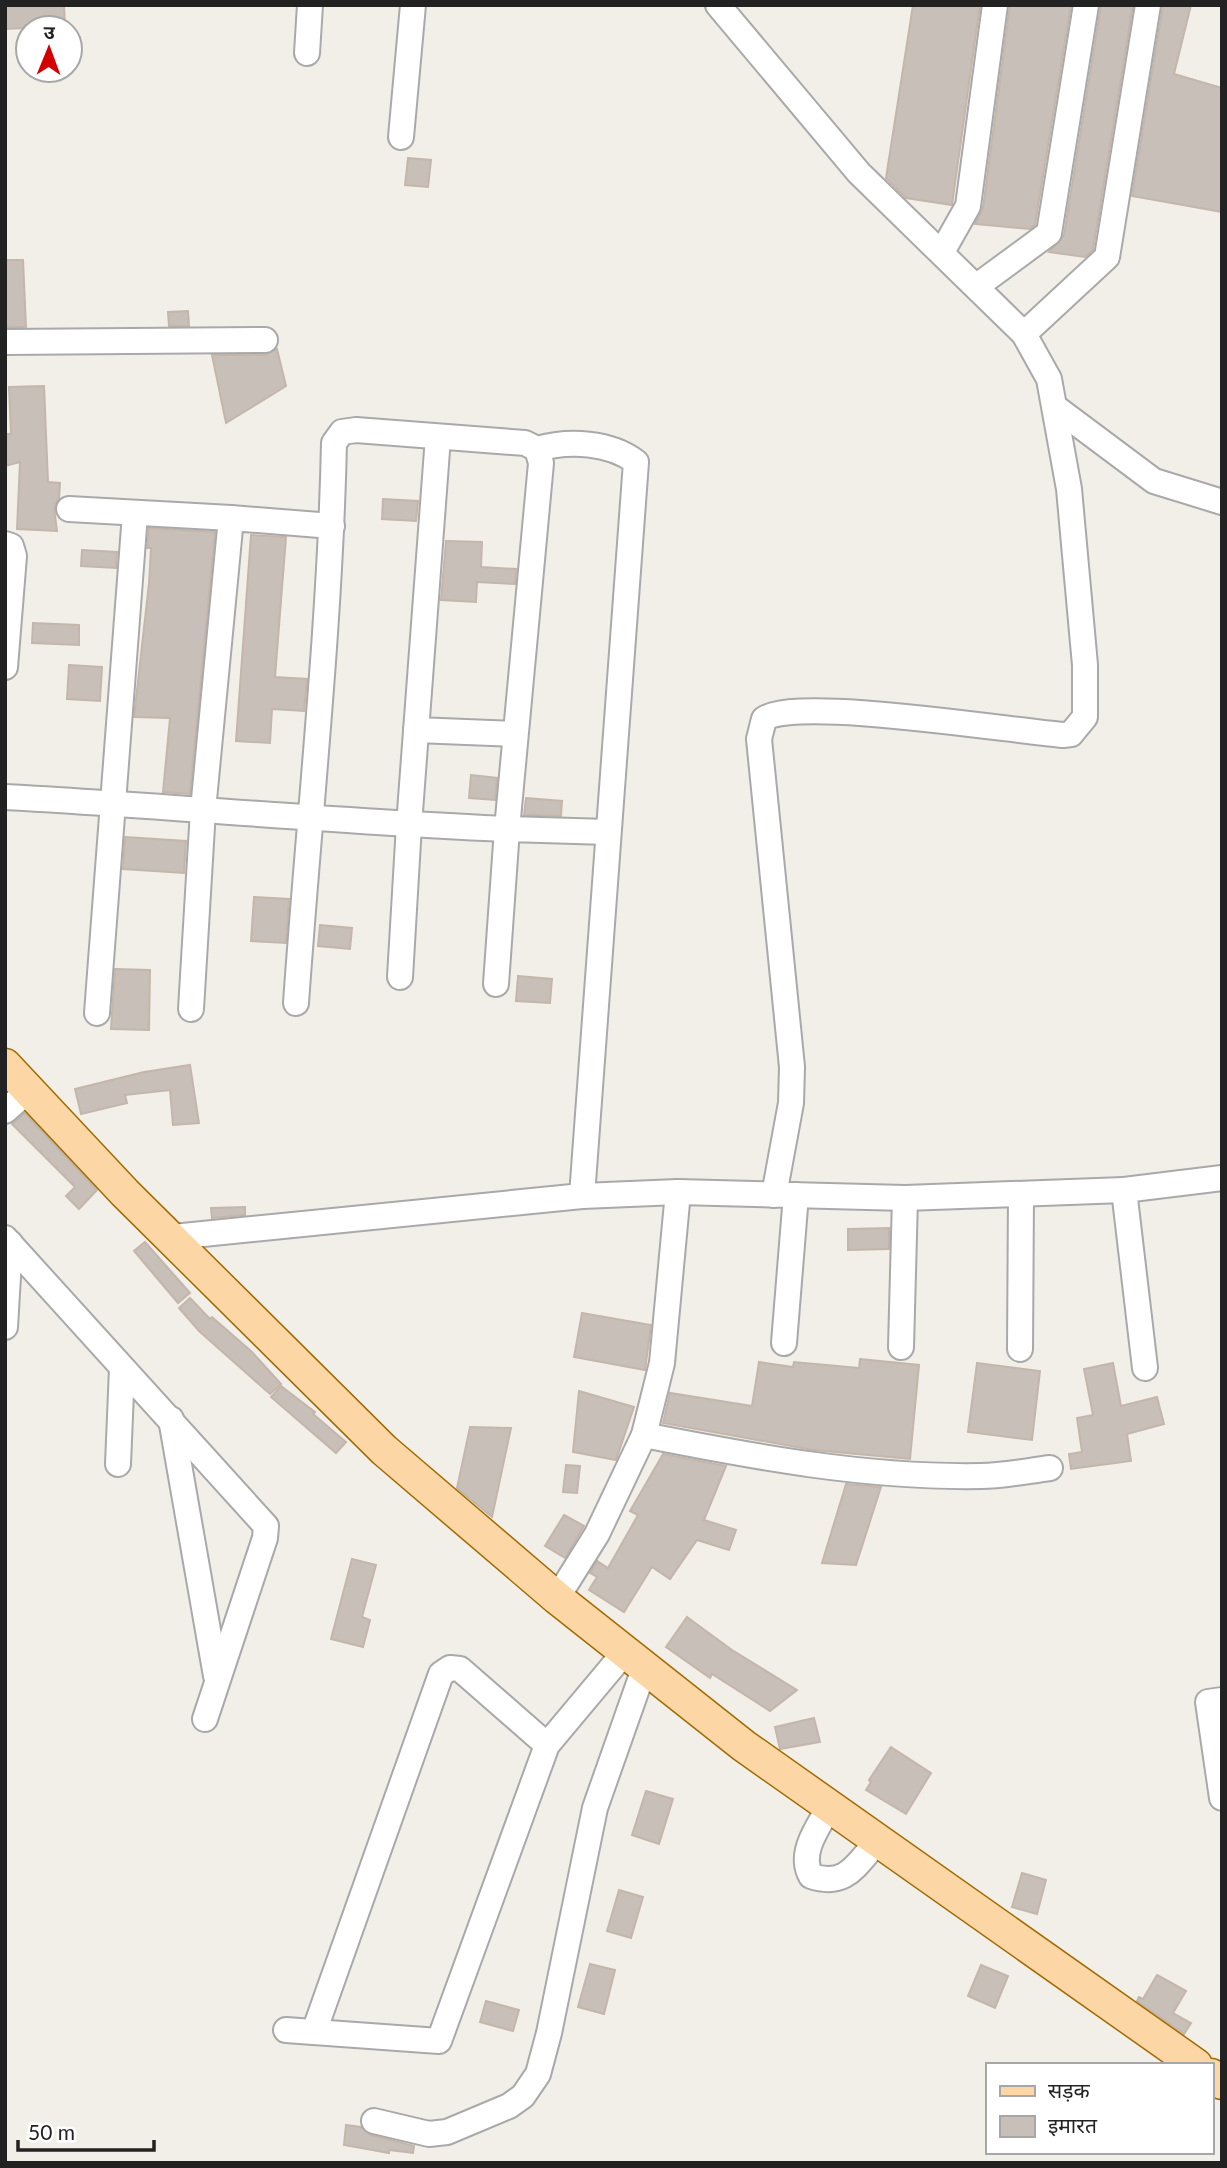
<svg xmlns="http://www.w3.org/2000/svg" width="1227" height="2168" viewBox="0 0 1227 2168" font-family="Lato,'Noto Sans Devanagari',sans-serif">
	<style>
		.building { fill: #c7bfb8; stroke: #c4b6ab; stroke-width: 2 }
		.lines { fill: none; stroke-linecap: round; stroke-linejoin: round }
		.minor-casing { stroke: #a9a9a9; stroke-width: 28 }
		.major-casing { stroke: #a06b00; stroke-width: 35 }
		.minor { stroke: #fff; stroke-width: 24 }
		.major { stroke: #fcd6a4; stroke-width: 32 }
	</style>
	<rect width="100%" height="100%" fill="#f2efe9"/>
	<g class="building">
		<path d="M5,5H64L65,26L5,29Z"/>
		<path d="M913,5H980L952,205L906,198L886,178Z"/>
		<path d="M1010,5H1071L1035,225L1030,229L975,224L983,208Z"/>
		<path d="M1101,5H1133L1093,250L1085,257L1049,252L1064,235Z"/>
		<path d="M1163,5H1191L1174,74L1222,88V212L1132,196Z"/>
		<path d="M408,158L431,160L428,187L405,185Z"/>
		<path d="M5,260H23L26,327H5Z"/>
		<path d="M188,311L189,326H169L168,312Z"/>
		<path d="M277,349L286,386L226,423L212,355H265Z"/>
		<path d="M44,386L48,482L60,483L59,499L54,508L57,531L17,529L20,462L5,466V434H11L9,387Z"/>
		<path d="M383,499L418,501L416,521L382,519Z"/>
		<path d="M149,528L215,532L190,794L163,792L170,718L134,717L149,583L151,548H147Z"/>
		<path d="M251,535L286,537L275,677L307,679L304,711L272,709L270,743L236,741Z"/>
		<path d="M446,541L482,542L481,567L516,569L515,584L477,582L476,602L441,600Z"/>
		<path d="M82,550L117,552L116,568L81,566Z"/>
		<path d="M33,623L79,625V645L32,643Z"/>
		<path d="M69,665L102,667L100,701L67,699Z"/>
		<path d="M471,775L497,778L495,800L469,798Z"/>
		<path d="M526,798L562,801L561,816L524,815Z"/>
		<path d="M125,837L186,841L184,873L123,869Z"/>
		<path d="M254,897L289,899L286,943L251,941Z"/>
		<path d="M320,925L352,928L350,949L318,946Z"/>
		<path d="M115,969L150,970L149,1030L111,1029Z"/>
		<path d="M518,976L552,979L550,1003L516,1001Z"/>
		<path d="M190,1065L199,1123L173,1125L170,1090L125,1095L127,1103L81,1114L75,1089L144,1072Z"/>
		<path d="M25,1113L97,1190L79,1209L66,1196L75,1187L12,1124Z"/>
		<path d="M245,1207V1215L212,1218L211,1208Z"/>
		<path d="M889,1228V1249L848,1250V1229Z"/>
		<path d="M145,1242L190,1293L178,1303L134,1251Z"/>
		<path d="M190,1298L210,1319L212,1317L251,1351L281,1384L270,1394L199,1331L179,1308Z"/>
		<path d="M582,1313L651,1325L645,1370L574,1357Z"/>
		<path d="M860,1359L919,1365L910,1459L813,1450L663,1423L670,1393L752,1406L759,1362L793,1367L794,1362L859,1368Z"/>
		<path d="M977,1363L1040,1371L1032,1440L968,1432Z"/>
		<path d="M1113,1363L1121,1406L1157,1397L1164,1424L1127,1434L1131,1461L1071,1469L1069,1454L1082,1452L1077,1418L1093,1415L1084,1369Z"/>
		<path d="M281,1386L315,1412L313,1414L346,1442L336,1453L271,1397Z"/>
		<path d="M579,1391L634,1407L616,1460L573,1452Z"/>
		<path d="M470,1427L511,1428L492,1517L457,1488Z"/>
		<path d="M663,1454L726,1466L704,1520L736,1530L729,1550L697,1540L670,1579L652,1567L624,1612L589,1590L597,1577L590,1573L597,1561L608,1568L638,1515L630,1511Z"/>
		<path d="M566,1465L580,1466L577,1493L563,1492Z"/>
		<path d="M846,1484L881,1487L856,1565L822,1563Z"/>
		<path d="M564,1515L584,1526L565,1558L545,1546Z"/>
		<path d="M352,1559L376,1565L362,1617L370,1620L363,1647L331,1639Z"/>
		<path d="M687,1617L732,1650L797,1690L770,1711L712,1674L710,1678L666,1647Z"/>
		<path d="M814,1718L820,1742L780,1749L775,1727Z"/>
		<path d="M891,1747L931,1773L906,1814L866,1790L871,1782L869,1780Z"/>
		<path d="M646,1791L673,1799L659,1844L632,1835Z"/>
		<path d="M1022,1873L1046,1880L1037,1914L1012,1907Z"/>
		<path d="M619,1890L643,1897L631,1938L607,1931Z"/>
		<path d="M590,1964L615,1970L604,2014L578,2007Z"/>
		<path d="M981,1965L1008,1976L995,2008L968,1996Z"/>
		<path d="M1157,1975L1186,1991L1173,2013L1191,2023L1184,2034L1137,2001L1139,1997L1143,1999Z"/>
		<path d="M486,2001L519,2010L513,2031L480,2022Z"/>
		<path d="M346,2125L361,2127L371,2135L414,2146L413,2153L389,2150V2153L344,2145Z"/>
	</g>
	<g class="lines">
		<g class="minor-casing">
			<g id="minor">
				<path d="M718,5L859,173L1024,334L1049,379L1069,489L1085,665V717L1071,734L1063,735C1012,731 796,696 764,719L759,739L792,1067L791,1103L774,1195"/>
				<path d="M307,53L310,5"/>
				<path d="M401,137L413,5"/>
				<path d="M942,252L968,206L995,5"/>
				<path d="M977,286L1049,233L1086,5"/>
				<path d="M1024,334L1107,257L1148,5"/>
				<path d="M5,342L265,340"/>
				<path d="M1055,407L1154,481L1222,502"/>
				<path d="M537,449C569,440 610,442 636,462L582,1196"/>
				<path d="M69,509L231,518"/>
				<path d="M5,544L11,546L14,556L5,667"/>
				<path d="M416,730L515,734"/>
				<path d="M5,797C172,806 339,822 507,829L541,463L537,449L525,443L356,430L342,432L334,443C330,629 309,816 296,1003"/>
				<path d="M400,977L409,825L438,437"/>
				<path d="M496,984L507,829L608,832"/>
				<path d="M191,1009L203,810L231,518L332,526"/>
				<path d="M97,1013L135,514"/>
				<path d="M5,1111L29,1090"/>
				<path d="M678,1192L662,1363L644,1435C755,1457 867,1478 981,1476C1003,1476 1027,1471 1050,1468"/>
				<path d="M173,1237L582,1196L678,1192L905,1198L1124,1190"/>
				<path d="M5,1238L266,1526L265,1538L205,1719"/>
				<path d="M5,1243H10L5,1327"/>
				<path d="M784,1343L796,1195"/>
				<path d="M901,1347L905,1198"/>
				<path d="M1020,1349L1021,1195"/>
				<path d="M1145,1368L1124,1190L1222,1178"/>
				<path d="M171,1419L216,1676"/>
				<path d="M118,1464L122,1368"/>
				<path d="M557,1598L597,1534L644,1435"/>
				<path d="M1222,1700L1208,1702L1222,1798"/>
				<path d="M830,1806C818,1827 798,1853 811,1876C847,1888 856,1864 878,1841"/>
				<path d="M286,2030L439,2041L547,1745L624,1653"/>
				<path d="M314,2032L441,1674L450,1668L460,1669L547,1745"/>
				<path d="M374,2121L429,2134L447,2132L509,2106L523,2096L538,2074L549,2033L595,1808L644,1669"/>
			</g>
		</g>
		<g class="major-casing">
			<g id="major">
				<path d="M5,1065L125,1193L384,1450L557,1598L744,1746L1196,2065"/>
				<path d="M1211,2075L1222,2083"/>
			</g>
		</g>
		<use href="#minor" class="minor"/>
		<use href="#major" class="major"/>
	</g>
	<rect width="1227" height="2168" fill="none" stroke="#222222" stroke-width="14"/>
	<rect x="986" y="2063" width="228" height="91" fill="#ffffff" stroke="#a7a7a7" stroke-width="2"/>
	<rect x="1000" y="2086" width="35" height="10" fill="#fcd6a4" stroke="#a7a7a7" stroke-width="2"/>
	<text x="1048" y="2098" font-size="21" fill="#222222">सड़क</text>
	<rect x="1000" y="2116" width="35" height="21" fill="#c7bfb8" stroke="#a7a7a7" stroke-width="2"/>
	<text x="1048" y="2133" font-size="21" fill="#222222">इमारत</text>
	<g transform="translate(49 49) rotate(1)"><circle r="33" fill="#ffffff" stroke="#a7a7a7" stroke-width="2"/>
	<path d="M0-5L12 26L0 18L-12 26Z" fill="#d40000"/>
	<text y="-10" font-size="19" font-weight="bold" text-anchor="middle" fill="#222222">उ</text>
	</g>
	<path d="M18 2140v10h136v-10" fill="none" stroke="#222222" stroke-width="3.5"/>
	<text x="28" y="2140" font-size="21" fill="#222222" stroke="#ffffff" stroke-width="5" paint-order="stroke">50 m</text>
</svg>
